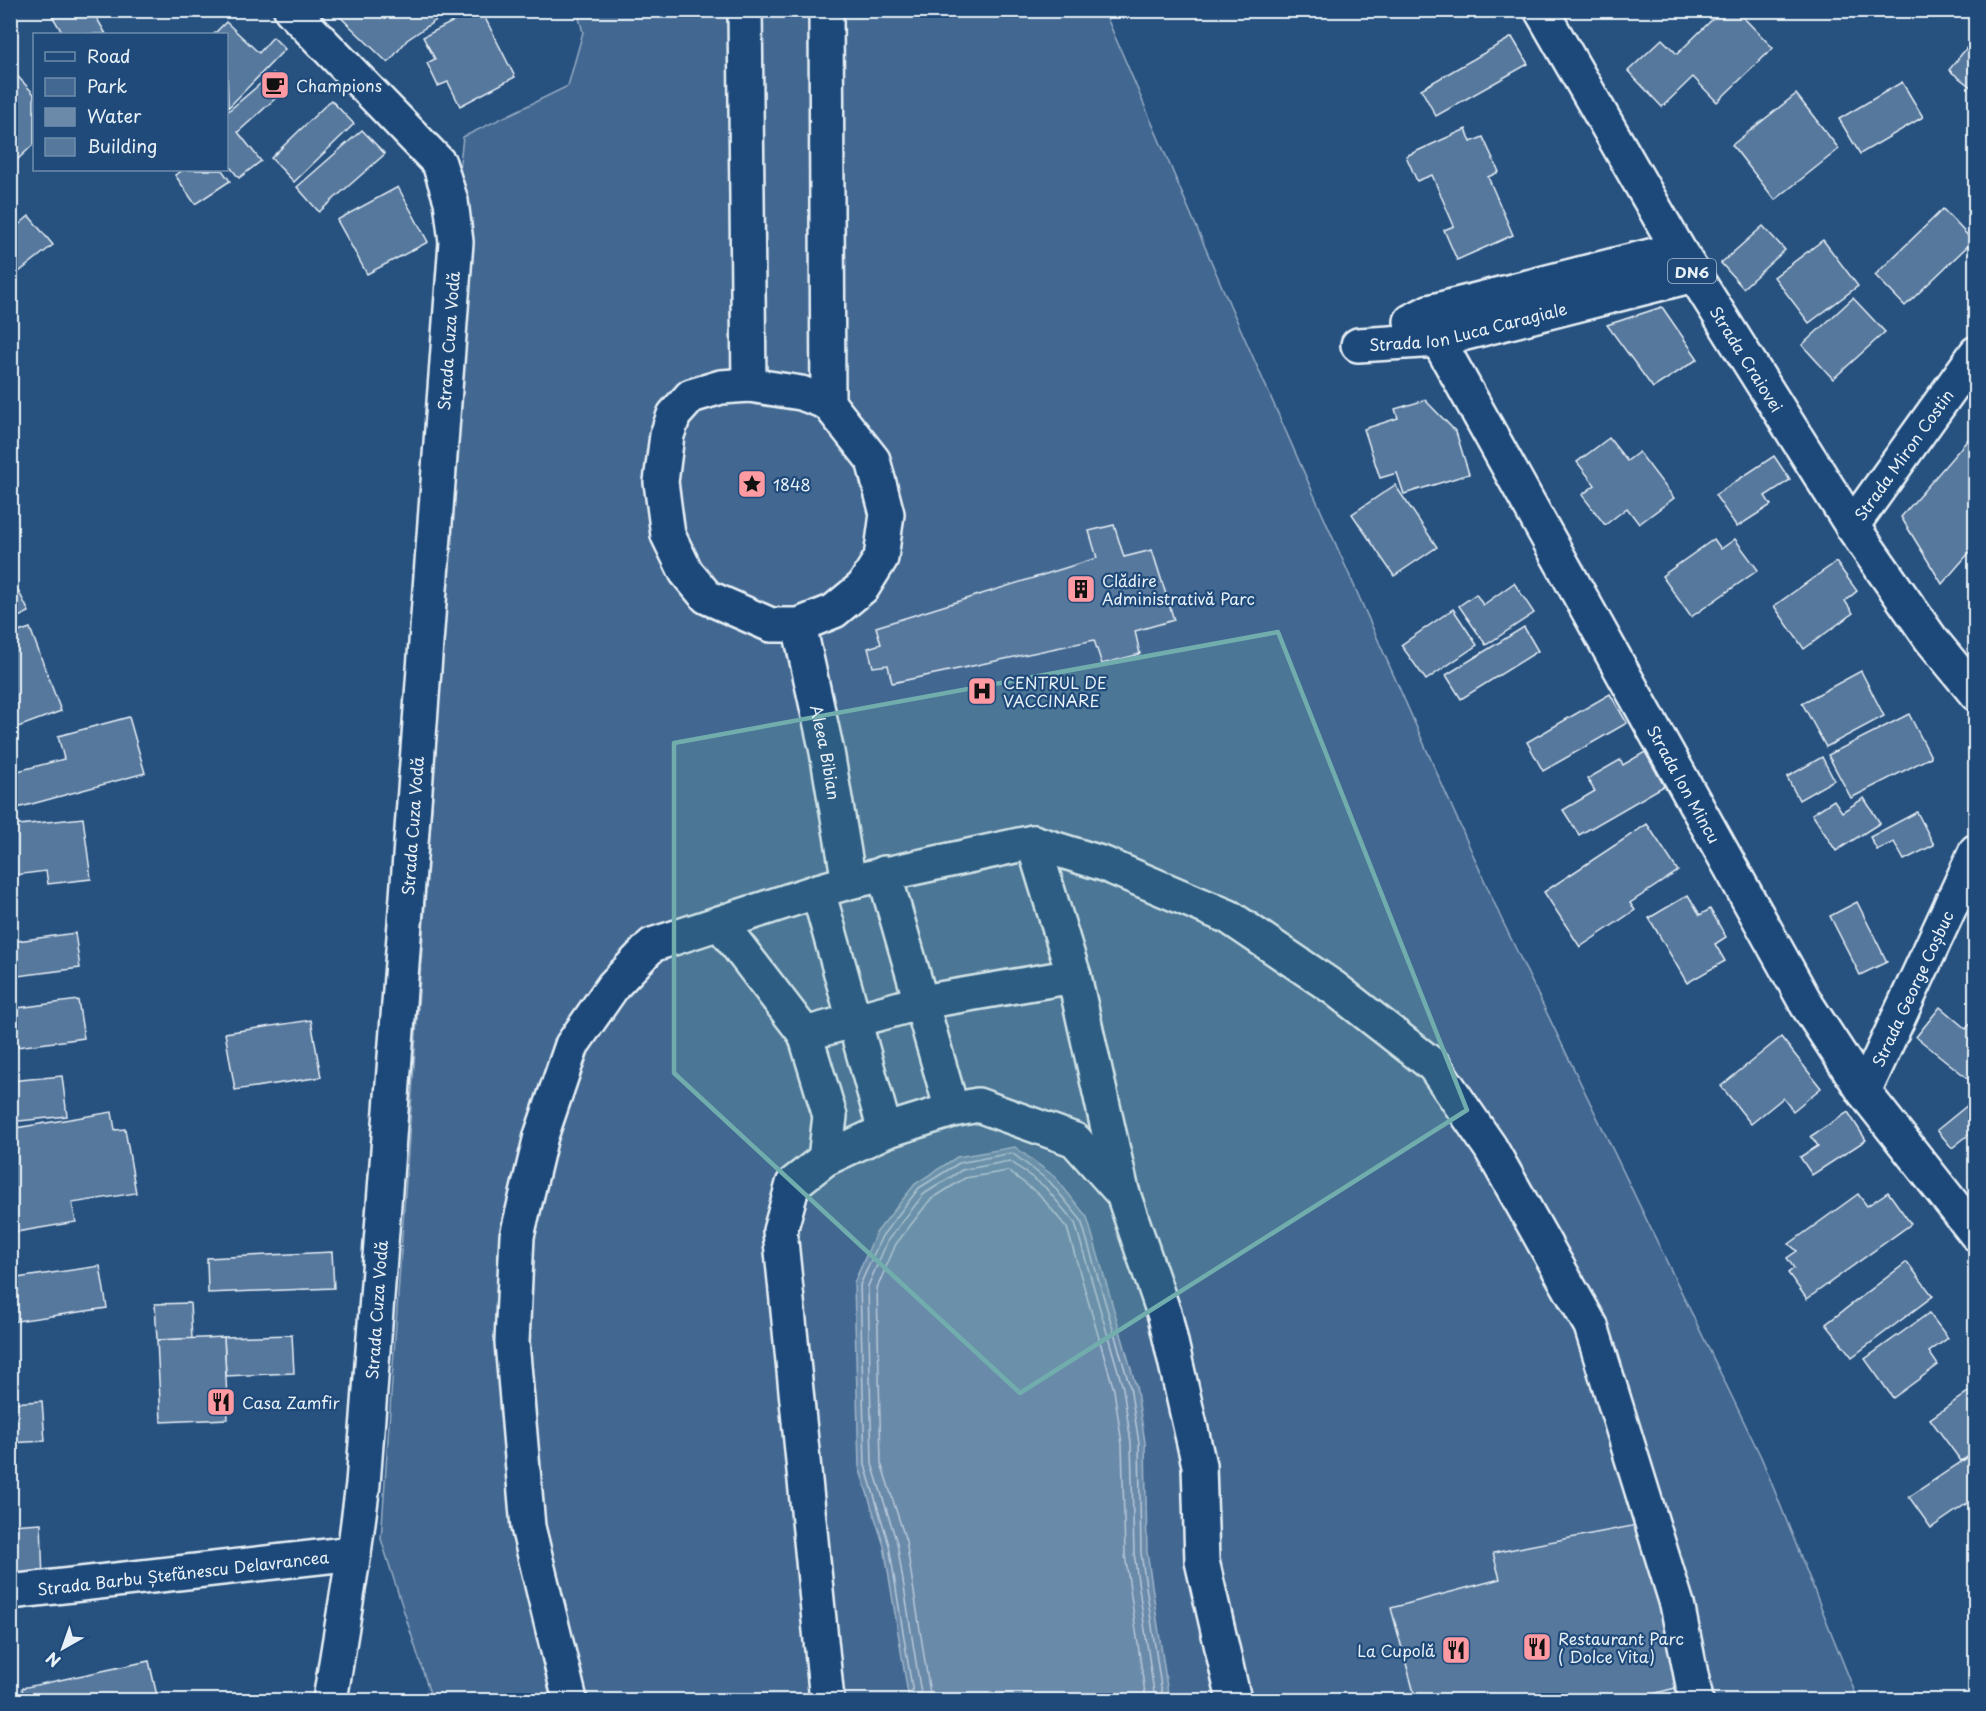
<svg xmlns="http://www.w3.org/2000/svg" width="1986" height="1711" viewBox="0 0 1986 1711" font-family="'Playpen Sans',sans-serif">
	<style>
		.green { fill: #436891; stroke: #96acc4; stroke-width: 1.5 }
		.water { fill: #6b8aaa; stroke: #9db3c9; stroke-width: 1.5 }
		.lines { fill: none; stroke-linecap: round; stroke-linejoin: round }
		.shore { stroke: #b6c8d9; stroke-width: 1.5 }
		.building { fill: #57789d; stroke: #e8f1f8; stroke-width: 1.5 }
		.street-casing { stroke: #e8f1f8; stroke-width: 38 }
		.primary-casing { stroke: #e8f1f8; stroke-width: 38 }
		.street { stroke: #1f4a7a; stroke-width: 33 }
		.primary { stroke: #1f4a7a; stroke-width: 33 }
		.marked { fill: #71adac; fill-opacity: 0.2; stroke: #71adac; stroke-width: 4.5; stroke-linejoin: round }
		.labels { text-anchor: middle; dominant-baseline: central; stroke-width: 4.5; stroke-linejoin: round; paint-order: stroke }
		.shield { fill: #1f4a7a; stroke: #acbfd2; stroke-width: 1.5 }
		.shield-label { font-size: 15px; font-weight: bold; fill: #e8f1f8 }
		.poi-label { font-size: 16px; fill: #e8f1f8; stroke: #1f4a7a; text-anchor: start }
		.street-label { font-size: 16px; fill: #e8f1f8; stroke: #1f4a7a }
	</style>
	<rect width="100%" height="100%" fill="#27517f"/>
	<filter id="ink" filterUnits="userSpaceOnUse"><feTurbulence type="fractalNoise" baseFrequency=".0167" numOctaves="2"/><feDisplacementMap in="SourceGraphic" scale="12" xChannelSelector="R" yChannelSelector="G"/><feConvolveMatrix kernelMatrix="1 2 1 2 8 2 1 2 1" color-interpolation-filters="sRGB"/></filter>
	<g filter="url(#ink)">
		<path class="green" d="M577,11H1104L1226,296L1501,918L1762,1459L1858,1700H432L381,1539L472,229L459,171L463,137L568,86L583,32Z"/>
		<path class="water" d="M1015,1147L1055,1177L1087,1217L1136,1386L1145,1442L1147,1552L1169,1700H909L884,1546L859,1467L854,1283L876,1233L915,1184L957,1157Z"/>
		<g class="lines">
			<g class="shore">
				<path d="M914,1700L889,1545L865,1465L860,1285L882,1236L919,1188L959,1163L1012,1153L1050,1182L1081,1220L1130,1387L1139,1443L1141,1553L1163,1700"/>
				<path d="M922,1700L897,1543L872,1464L868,1286L888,1240L924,1194L962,1170L1010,1161L1045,1187L1075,1223L1123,1388L1131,1443L1134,1553L1155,1700"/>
				<path d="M931,1700L906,1541L881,1463L877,1288L896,1244L930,1200L965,1178L1008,1171L1039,1194L1067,1228L1114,1390L1122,1444L1125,1554L1146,1700"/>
			</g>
		</g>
		<g class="building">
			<path d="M56,10H92L106,34H63L51,14Z"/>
			<path d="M333,10H451L407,40L388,63Z"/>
			<path d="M475,10H481L515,77L460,106L448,82L438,86L427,63L435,59L423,37Z"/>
			<path d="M1722,10H1736L1773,48L1717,102L1693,77L1662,107L1628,71L1662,39L1677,54Z"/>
			<path d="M226,22L259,53L273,37L285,49L228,108L226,34H214Z"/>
			<path d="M1512,37L1528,64L1436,116L1421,89Z"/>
			<path d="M1968,46L1976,53V91L1949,70Z"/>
			<path d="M10,68L34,94V144L16,161L10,154Z"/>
			<path d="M273,73L287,88L238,132L261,161L239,178L226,162V113Z"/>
			<path d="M1902,82L1923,117L1860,154L1839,119Z"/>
			<path d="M1796,94L1839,149L1775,200L1732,145Z"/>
			<path d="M331,100L354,124L294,182L271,158Z"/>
			<path d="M1466,129L1471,142L1483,137L1499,172L1488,177L1513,235L1457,260L1444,230L1454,226L1432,175L1417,181L1406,156Z"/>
			<path d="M362,130L385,154L319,212L297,187Z"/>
			<path d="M183,170H222L230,181L195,204L175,175Z"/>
			<path d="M398,187L428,242L367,274L337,220Z"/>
			<path d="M1943,209L1973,241L1905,306L1875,275Z"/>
			<path d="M29,216L53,245L10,279V232Z"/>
			<path d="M1763,226L1785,250L1743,288L1721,263Z"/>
			<path d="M1823,240L1858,286L1809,323L1774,277Z"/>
			<path d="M1853,298L1885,332L1833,379L1802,345Z"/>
			<path d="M1662,307L1698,359L1653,388L1607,325Z"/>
			<path d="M1425,400L1456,432L1469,474L1404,494L1397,473L1380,478L1364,429L1398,418L1395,409Z"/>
			<path d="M1971,436L1976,440V545L1942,584L1901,517Z"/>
			<path d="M1609,438L1627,461L1639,452L1674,498L1639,524L1627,508L1605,525L1582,495L1595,485L1577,462Z"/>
			<path d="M1774,456L1790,480L1765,496L1771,505L1737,527L1715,495Z"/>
			<path d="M1395,485L1437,547L1394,576L1352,514Z"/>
			<path d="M1114,525L1124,557L1152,550L1174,620L1135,631L1140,654L1102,664L1094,640L892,683L888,665L873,667L868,648L881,644L876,627L1097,558L1089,531Z"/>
			<path d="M1714,539L1721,549L1735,539L1758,570L1691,617L1662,576Z"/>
			<path d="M1836,562L1857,591L1845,601L1853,613L1804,649L1774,606Z"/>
			<path d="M10,574L29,612L10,621Z"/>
			<path d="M1514,583L1534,613L1486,645L1459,606L1476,594L1483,605Z"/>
			<path d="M1453,609L1477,645L1426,680L1401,645Z"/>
			<path d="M1524,627L1538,651L1461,699L1446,675Z"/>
			<path d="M30,628L61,711L10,730V635Z"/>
			<path d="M1861,671L1884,716L1826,747L1802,703Z"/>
			<path d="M1610,694L1627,723L1543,771L1527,742Z"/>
			<path d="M1909,714L1931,757L1851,798L1828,755Z"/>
			<path d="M129,717L145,773L10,810V773L64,759L58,736Z"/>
			<path d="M1645,752L1664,786L1579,835L1563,810L1595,791L1587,779L1620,760L1623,765Z"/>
			<path d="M1822,757L1834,780L1799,800L1787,777Z"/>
			<path d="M1864,798L1880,823L1836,851L1812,814L1834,800L1842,812Z"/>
			<path d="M1917,812L1934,845L1904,860L1894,842L1877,850L1870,837Z"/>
			<path d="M83,818L91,879L48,884L46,871L15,875L10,826Z"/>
			<path d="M1647,824L1678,871L1630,903L1635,910L1580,947L1544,892Z"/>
			<path d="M1688,895L1700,915L1710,909L1726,937L1715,944L1725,961L1687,983L1649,918Z"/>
			<path d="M1857,902L1887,962L1860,975L1830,916Z"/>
			<path d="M75,933L80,968L10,977V942Z"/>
			<path d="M78,1000L84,1038L10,1048V1009Z"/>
			<path d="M1940,1007L1966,1029L1976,1017V1085L1916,1037Z"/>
			<path d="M311,1020L321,1077L235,1090L225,1033Z"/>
			<path d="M1781,1037L1821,1088L1793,1111L1783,1098L1751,1124L1721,1086Z"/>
			<path d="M62,1076L67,1116L10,1122V1081Z"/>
			<path d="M1969,1104L1976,1112V1129L1952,1148L1937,1130Z"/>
			<path d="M112,1112L115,1130L125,1129L136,1193L72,1203L76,1222L10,1233V1129Z"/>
			<path d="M1848,1112L1866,1140L1812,1175L1800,1157L1818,1146L1811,1136Z"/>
			<path d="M1888,1192L1911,1224L1807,1299L1788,1273L1794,1268L1787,1258L1797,1251L1789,1244L1858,1194L1867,1206Z"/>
			<path d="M332,1252L334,1288L208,1293L207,1258Z"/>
			<path d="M1907,1262L1933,1296L1852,1357L1826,1324Z"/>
			<path d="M100,1266L107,1308L10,1322V1279Z"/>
			<path d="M190,1303L192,1339L157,1340L155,1304Z"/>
			<path d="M1929,1313L1948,1338L1929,1352L1938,1365L1893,1398L1865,1359Z"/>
			<path d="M292,1335L294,1373L226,1376L224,1337Z"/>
			<path d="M224,1337L228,1419L161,1422L157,1340Z"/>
			<path d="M1975,1387L1976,1452L1961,1461L1930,1419Z"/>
			<path d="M42,1401L45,1441L10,1443V1403Z"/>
			<path d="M1976,1452V1497L1931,1528L1909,1497Z"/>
			<path d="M41,1523L43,1581L10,1584V1525Z"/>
			<path d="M1642,1524L1683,1686L1630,1700H1416L1391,1608L1500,1579L1493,1553Z"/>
			<path d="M149,1661L158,1700H24L22,1688Z"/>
		</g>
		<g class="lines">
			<g class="street-casing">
				<g id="street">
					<path d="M291,10L439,163L451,201L456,242L363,1484L354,1553L330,1700"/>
					<path d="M745,10L749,385"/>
					<path d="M826,10L828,403"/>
					<path id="s1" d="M1429,312L1438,340L1807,1005L1864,1092L1976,1234"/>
					<path d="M1411,321L1429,312L1678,249"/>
					<path id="s2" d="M1358,345L1438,340L1694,275"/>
					<path d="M749,385L801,393L828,403L873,460L887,514L881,558L863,587L834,611L799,625H771L707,597L686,572L668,535L661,482L667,435L674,415L691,396L721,387Z"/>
					<path id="s3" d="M799,625L827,752L849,882"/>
					<path d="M1033,842L1074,976"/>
					<path d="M884,873L952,1110"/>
					<path d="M720,923L805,1034"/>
					<path id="s4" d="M1864,1092L1976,851"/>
					<path d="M885,1131L952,1110L978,1105L1075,1140L1123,1194L1165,1316L1199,1465L1202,1561L1234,1700"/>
					<path d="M825,1159L830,1116L805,1034L922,1002L1074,976L1122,1191"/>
					<path id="s5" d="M10,1592L354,1553"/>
					<path d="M570,1700L528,1527L512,1342L517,1236L541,1136L572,1045L613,986L652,945L818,891"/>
					<path d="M827,1700L780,1231L793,1184L825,1159L885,1131L818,891L849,882L1033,842L1104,864L1229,917L1334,988L1434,1066L1490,1147L1591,1326L1677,1604L1696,1700"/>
				</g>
			</g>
			<g class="primary-casing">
				<g id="primary">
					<path id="s6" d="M1541,10L1678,249L1852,526L1931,639L1976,694"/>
					<path id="s7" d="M1852,526L1976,353"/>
				</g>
			</g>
			<use href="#street" class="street"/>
			<use href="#primary" class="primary"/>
		</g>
	</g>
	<path class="marked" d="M1278,632L1467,1110L1020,1393L674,1073V743Z"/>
	<defs>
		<g id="cafe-square" transform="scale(1.5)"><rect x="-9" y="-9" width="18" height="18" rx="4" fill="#ff9aa2" stroke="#1f4a7a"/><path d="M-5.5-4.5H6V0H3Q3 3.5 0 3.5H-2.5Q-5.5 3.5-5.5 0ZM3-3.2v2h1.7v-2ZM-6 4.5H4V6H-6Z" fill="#111"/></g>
		<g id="sight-square" transform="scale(1.5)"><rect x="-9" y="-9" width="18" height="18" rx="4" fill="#ff9aa2" stroke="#1f4a7a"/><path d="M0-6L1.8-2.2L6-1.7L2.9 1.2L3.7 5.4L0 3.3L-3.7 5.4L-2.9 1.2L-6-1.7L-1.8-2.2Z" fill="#111"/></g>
		<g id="building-square" transform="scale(1.5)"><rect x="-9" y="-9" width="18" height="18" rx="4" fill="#ff9aa2" stroke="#1f4a7a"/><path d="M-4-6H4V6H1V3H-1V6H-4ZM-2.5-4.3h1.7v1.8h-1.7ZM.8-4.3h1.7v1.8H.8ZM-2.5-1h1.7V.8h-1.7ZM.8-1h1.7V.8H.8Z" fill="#111"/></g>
		<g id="hospital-square" transform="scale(1.5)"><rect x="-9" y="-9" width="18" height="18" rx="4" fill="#ff9aa2" stroke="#1f4a7a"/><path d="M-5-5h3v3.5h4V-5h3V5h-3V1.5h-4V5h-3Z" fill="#111"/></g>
		<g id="restaurant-square" transform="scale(1.5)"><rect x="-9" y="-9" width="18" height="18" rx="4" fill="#ff9aa2" stroke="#1f4a7a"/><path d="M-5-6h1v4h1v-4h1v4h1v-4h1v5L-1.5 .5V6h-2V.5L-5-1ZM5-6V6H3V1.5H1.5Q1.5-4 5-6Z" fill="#111"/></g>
	</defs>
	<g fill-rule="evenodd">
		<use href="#cafe-square" x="275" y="85"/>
		<use href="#sight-square" x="752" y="484"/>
		<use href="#building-square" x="1081" y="589"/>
		<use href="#hospital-square" x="982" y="691"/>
		<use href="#restaurant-square" x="221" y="1402"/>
		<use href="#restaurant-square" x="1537" y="1647"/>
		<use href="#restaurant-square" x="1456" y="1650"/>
	</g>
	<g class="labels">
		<rect class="shield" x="1668" y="259" width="48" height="24" rx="4.5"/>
		<g class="shield-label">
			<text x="1692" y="271">DN6</text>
		</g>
		<g class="poi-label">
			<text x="296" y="85">Champions</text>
			<text x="773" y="484">1848</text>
			<text x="1102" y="580">Clădire<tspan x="1102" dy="18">Administrativă Parc</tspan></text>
			<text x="1003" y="682">CENTRUL DE<tspan x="1003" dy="18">VACCINARE</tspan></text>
			<text x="242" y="1402">Casa Zamfir</text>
			<text x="1558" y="1638">Restaurant Parc<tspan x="1558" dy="18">( Dolce Vita)</tspan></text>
			<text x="1435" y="1650" text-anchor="end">La Cupolă</text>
		</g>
		<g class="street-label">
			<text stroke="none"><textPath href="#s2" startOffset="112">Strada Ion Luca Caragiale</textPath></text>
			<text transform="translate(448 341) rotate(-86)">Strada Cuza Vodă</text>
			<text stroke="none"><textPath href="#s6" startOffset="405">Strada Craiovei</textPath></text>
			<text stroke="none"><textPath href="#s7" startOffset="88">Strada Miron Costin</textPath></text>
			<text stroke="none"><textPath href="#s3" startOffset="130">Aleea Bibian</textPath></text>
			<text stroke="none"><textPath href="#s1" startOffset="537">Strada Ion Mincu</textPath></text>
			<text transform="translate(412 826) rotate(-86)">Strada Cuza Vodă</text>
			<text stroke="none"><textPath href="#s4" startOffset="114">Strada George Coșbuc</textPath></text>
			<text transform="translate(376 1310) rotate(-86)">Strada Cuza Vodă</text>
			<text stroke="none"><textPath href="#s5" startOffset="174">Strada Barbu Ștefănescu Delavrancea</textPath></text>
		</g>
	</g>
	<rect width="1986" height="1711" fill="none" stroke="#1f4a7a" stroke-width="36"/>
	<rect x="18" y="18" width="1950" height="1675" fill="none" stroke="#e8f1f8" stroke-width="2" filter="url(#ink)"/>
	<rect x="33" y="33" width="195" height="138" fill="#1f4a7a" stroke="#6f8dac" stroke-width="1.5"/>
	<rect x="45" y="52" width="30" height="9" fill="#1f4a7a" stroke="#6f8dac" stroke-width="1.5"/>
	<text x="87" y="63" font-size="18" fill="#e8f1f8">Road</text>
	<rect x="45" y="78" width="30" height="18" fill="#436891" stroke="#6f8dac" stroke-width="1.5"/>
	<text x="87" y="93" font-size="18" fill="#e8f1f8">Park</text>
	<rect x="45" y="108" width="30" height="18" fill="#6b8aaa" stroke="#6f8dac" stroke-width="1.5"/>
	<text x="87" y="123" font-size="18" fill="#e8f1f8">Water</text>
	<rect x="45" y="138" width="30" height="18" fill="#57789d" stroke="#6f8dac" stroke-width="1.5"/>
	<text x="87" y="153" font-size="18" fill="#e8f1f8">Building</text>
	<g transform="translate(63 1648) rotate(220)" stroke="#1f4a7a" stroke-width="4.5" paint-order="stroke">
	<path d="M0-4.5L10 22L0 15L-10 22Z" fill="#e8f1f8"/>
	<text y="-9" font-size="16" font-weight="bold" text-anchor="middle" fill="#e8f1f8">N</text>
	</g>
</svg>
